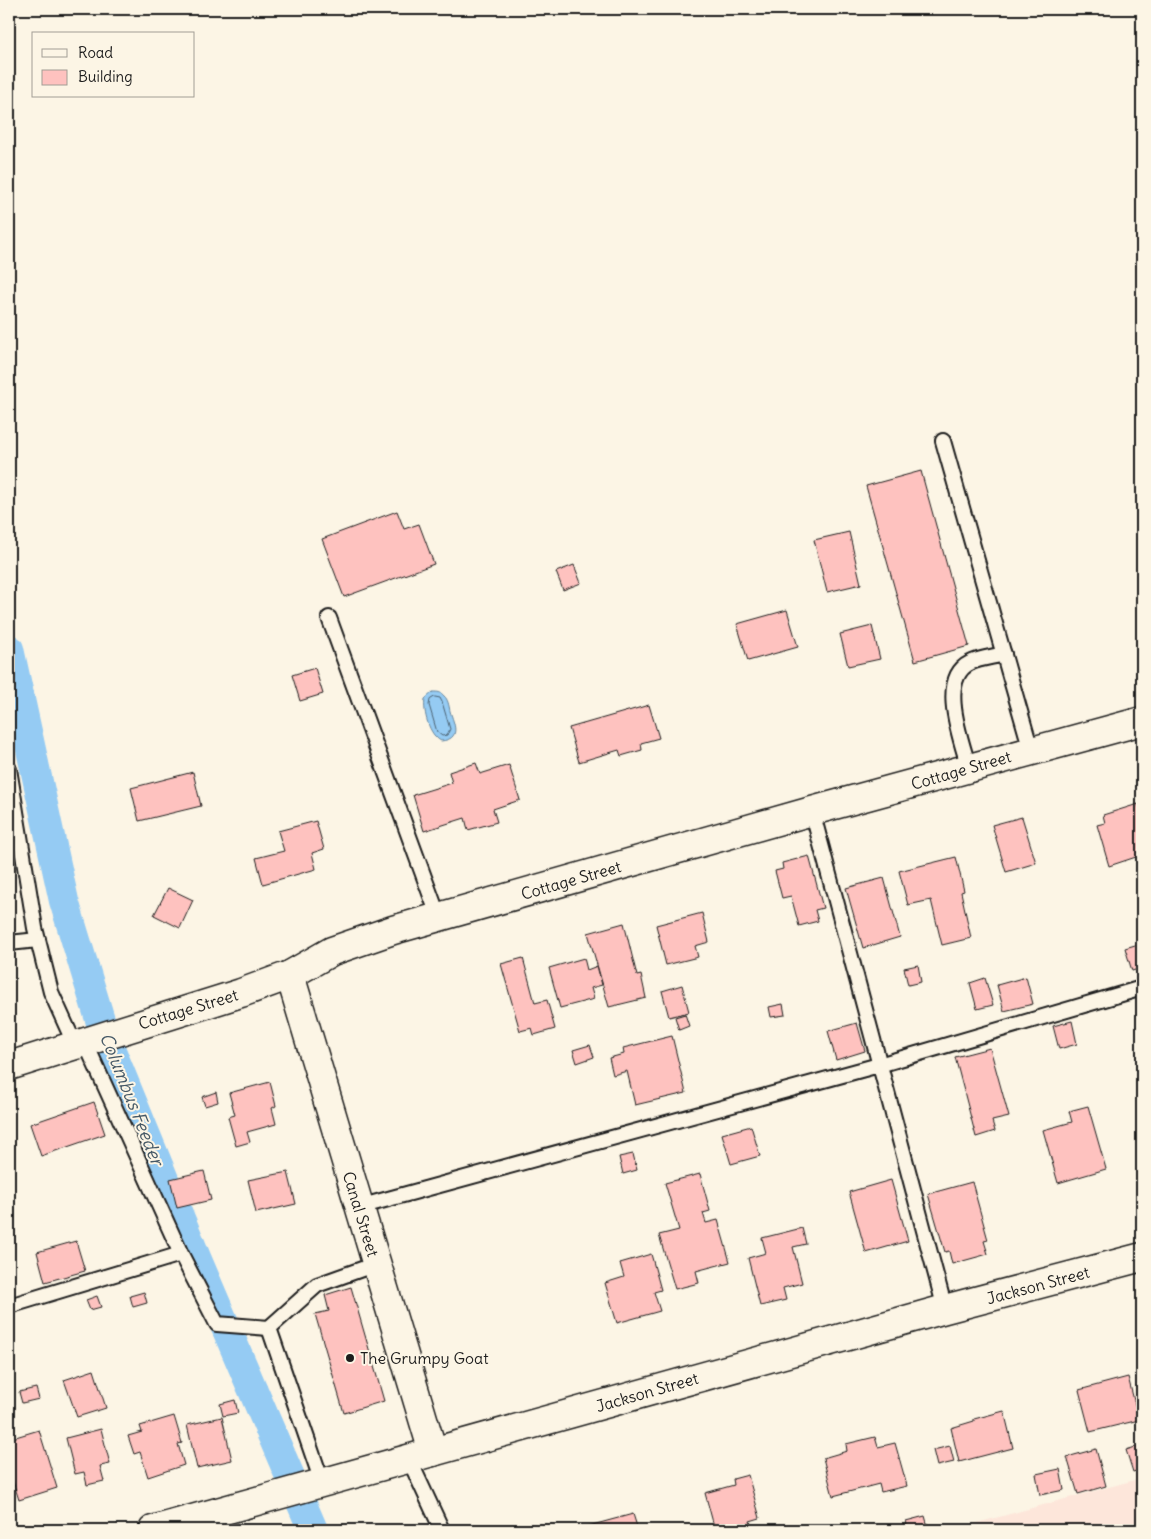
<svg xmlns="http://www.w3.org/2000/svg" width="1151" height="1539" viewBox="0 0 1151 1539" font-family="Delius,sans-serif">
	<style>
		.built { fill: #fde6da }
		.water { fill: #95cbf3; stroke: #65859d }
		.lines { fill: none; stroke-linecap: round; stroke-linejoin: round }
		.shore { stroke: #4c6272; stroke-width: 1 }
		.canal { stroke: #95cbf3; stroke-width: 30 }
		.building { fill: #fec2bf; stroke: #1c1c1c }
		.service-casing { stroke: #1c1c1c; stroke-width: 18 }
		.minor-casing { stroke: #1c1c1c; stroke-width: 31 }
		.secondary-casing { stroke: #1c1c1c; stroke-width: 31 }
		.service { stroke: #fcf5e5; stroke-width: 14 }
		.minor { stroke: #fcf5e5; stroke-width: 28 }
		.secondary { stroke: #fcf5e5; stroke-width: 28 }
		.poi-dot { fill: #1c1c1c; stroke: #fcf5e5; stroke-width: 2 }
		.labels { text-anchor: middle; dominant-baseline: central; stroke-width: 4; stroke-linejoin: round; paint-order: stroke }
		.street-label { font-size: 16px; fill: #1c1c1c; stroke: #fcf5e5 }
		.poi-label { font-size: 16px; fill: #1c1c1c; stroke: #fcf5e5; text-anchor: start }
		.water-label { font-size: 18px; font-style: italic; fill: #465967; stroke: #fcf5e5 }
	</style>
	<rect width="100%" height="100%" fill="#fcf5e5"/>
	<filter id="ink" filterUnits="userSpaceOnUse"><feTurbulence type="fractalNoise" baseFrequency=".02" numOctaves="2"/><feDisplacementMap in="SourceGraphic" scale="10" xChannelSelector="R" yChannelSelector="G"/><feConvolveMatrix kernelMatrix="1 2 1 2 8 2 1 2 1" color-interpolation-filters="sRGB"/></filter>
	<g filter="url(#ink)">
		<path class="built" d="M1142,1478V1530H951Z"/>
		<path class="water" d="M433,692C438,692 441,692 444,696C448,699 449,706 450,711C454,724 462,739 441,741C429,735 423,712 425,699Z"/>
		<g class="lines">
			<path class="shore" d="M435,697L440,698L442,702L450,729L447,735L442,736L437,732L429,705L430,700Z"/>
			<path class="canal" d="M9,649L64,901L105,1036L197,1260L313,1530"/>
		</g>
		<g class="building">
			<path d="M921,471L969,646L915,661L866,486Z"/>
			<path d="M397,511L404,529L419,524L434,564L344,597L322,539Z"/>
			<path d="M849,532L861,584L827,592L814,540Z"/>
			<path d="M574,565L581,583L563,590L556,572Z"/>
			<path d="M787,610L798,647L748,661L737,624Z"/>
			<path d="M872,626L880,659L848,666L840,634Z"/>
			<path d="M315,668L323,694L300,701L292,675Z"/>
			<path d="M649,705L659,738L641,743L642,750L621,756L619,750L579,762L569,728Z"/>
			<path d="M476,763L480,774L509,765L520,800L493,809L497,822L468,830L465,818L424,831L413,795L452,783L449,772Z"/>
			<path d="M193,772L201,806L139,821L131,788Z"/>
			<path d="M1138,804L1142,816V855L1109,866L1097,825L1105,823L1103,815Z"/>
			<path d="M1022,817L1036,863L1006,872L992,825Z"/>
			<path d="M316,821L324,849L312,853L316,869L263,884L256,858L284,851L278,831Z"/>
			<path d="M809,856L823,908L815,910L818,921L799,926L791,896L782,898L775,871L783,869L782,863Z"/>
			<path d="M956,857L964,891L961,892L971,938L942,945L931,900L908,905L899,871Z"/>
			<path d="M884,878L900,937L863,948L846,888Z"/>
			<path d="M168,888L193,900L180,928L154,915Z"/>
			<path d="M702,913L709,942L695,946L698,957L666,965L656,925Z"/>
			<path d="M624,923L637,976L641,975L646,998L609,1007L588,933Z"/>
			<path d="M1142,943V968L1132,971L1125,948Z"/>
			<path d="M523,958L535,1003L547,1000L555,1029L534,1035L532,1028L520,1031L501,964Z"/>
			<path d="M584,958L587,970L597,966L602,985L591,988L594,999L560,1008L549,968Z"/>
			<path d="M918,965L921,982L908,985L904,968Z"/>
			<path d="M1026,977L1033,1004L1004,1011L997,985Z"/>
			<path d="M985,978L993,1005L977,1009L970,983Z"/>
			<path d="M682,985L689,1012L669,1017L662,991Z"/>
			<path d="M783,1004L785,1015L771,1017L769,1007Z"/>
			<path d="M685,1014L689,1026L679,1030L675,1017Z"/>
			<path d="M1072,1021L1077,1044L1059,1049L1053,1026Z"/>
			<path d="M857,1023L865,1051L836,1060L828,1031Z"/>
			<path d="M672,1036L686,1093L635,1105L627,1071L613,1075L609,1058L624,1054L623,1048Z"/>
			<path d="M590,1045L594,1057L577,1063L573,1050Z"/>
			<path d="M990,1048L1009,1117L992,1121L995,1131L976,1137L955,1057Z"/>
			<path d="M270,1082L276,1106L272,1108L276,1124L247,1132L250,1142L236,1146L228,1117L235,1115L229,1093Z"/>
			<path d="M216,1092L218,1102L205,1106L202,1097Z"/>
			<path d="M94,1102L105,1134L41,1156L30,1124Z"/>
			<path d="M1088,1106L1106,1169L1058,1183L1043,1130L1072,1122L1069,1111Z"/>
			<path d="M751,1126L760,1156L731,1164L722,1134Z"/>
			<path d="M633,1154L637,1170L623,1174L619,1157Z"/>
			<path d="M204,1171L211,1200L177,1208L170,1179Z"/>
			<path d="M288,1172L296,1204L256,1213L248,1180Z"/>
			<path d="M700,1174L710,1211L703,1213L706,1223L718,1220L730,1262L696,1271L699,1283L675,1289L659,1235L679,1230L665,1183Z"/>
			<path d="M891,1180L908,1241L866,1253L849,1192Z"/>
			<path d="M972,1182L988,1240L984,1241L988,1254L952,1264L949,1251L945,1252L928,1194Z"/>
			<path d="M802,1228L806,1244L793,1247L802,1283L783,1288L786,1300L760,1306L748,1258L766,1253L762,1238Z"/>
			<path d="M76,1241L85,1271L45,1282L37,1252Z"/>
			<path d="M651,1254L661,1290L654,1292L660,1311L617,1323L605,1283L624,1277L620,1263Z"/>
			<path d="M351,1287L384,1401L344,1413L315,1314L329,1311L325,1295Z"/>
			<path d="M144,1292L147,1303L133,1307L130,1296Z"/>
			<path d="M97,1296L101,1307L90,1310L86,1300Z"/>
			<path d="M94,1370L106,1408L77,1417L64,1380Z"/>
			<path d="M1128,1377L1139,1420L1090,1432L1079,1390Z"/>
			<path d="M36,1388L39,1399L22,1403L19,1392Z"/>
			<path d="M235,1400L238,1413L223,1416L220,1404Z"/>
			<path d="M1004,1411L1013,1448L959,1462L951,1428L974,1421V1419Z"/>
			<path d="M174,1416L182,1443L178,1444L184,1465L148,1477L140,1452L134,1454L128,1436L142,1432L140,1426Z"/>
			<path d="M222,1417L232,1460L197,1468L187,1425Z"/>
			<path d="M101,1429L110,1464L100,1466L104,1481L87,1485L84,1472L75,1474L66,1438Z"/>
			<path d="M39,1430L57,1488L19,1500L9,1469V1439Z"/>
			<path d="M875,1437L878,1447L895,1443L907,1486L881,1492L879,1484L833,1496L823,1458L847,1451L846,1444Z"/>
			<path d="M1142,1445V1469L1133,1472L1126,1450Z"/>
			<path d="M950,1446L954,1462L937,1466L933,1450Z"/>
			<path d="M1096,1449L1106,1486L1078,1494L1067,1457Z"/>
			<path d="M1060,1469L1064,1490L1040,1495L1036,1474Z"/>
			<path d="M748,1475L760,1518L750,1521L753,1530H715L705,1493L734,1485L733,1479Z"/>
			<path d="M633,1514L638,1530H574Z"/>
			<path d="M925,1516L929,1530H908L906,1521Z"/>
		</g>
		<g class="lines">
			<g class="service-casing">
				<g id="service">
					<path d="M943,441L1031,750"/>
					<path d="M329,618L439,918"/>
					<path d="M969,768C962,742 937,679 970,663C979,658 993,657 1004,654"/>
					<path d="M9,769L35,928L51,992L75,1045"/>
					<path d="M812,811L945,1309"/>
					<path d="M9,943L38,940"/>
					<path d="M85,1042L181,1254L217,1324L269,1328"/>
					<path d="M359,1207L879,1065L1142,988"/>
					<path d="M9,1306L181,1254"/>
					<path d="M409,1459L442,1530"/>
					<path d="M322,1482L269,1328L317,1285L376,1264"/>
				</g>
			</g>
			<g class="minor-casing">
				<g id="minor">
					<path d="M290,975L433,1452"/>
					<path d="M9,1066L241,993L290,975L332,951L393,930L812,811L1142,721"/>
				</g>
			</g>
			<g class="secondary-casing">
				<path id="secondary" d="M153,1530L945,1309L1142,1257"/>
			</g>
			<use href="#service" class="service"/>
			<use href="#minor" class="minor"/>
			<use href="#secondary" class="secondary"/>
		</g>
	</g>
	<circle class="poi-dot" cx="350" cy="1358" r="5"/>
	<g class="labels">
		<g class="street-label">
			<text transform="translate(961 770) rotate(-16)">Cottage Street</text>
			<text transform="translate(571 880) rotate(-16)">Cottage Street</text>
			<text transform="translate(188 1009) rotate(-17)">Cottage Street</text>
			<text transform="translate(361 1214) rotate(73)">Canal Street</text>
			<text transform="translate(1038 1285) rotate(-15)">Jackson Street</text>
			<text transform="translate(647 1392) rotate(-16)">Jackson Street</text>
		</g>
		<g class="poi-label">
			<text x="360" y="1358">The Grumpy Goat</text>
		</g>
		<g class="water-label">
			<text transform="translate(132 1099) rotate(68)">Columbus Feeder</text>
		</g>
	</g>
	<rect width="1151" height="1539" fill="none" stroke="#fcf5e5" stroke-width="30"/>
	<rect x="15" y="15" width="1121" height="1509" fill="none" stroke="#1c1c1c" stroke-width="2" filter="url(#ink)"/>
	<rect x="32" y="32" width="162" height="65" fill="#fcf5e5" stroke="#a29e95"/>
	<rect x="42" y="49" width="25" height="8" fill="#fcf5e5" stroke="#a29e95"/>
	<text x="78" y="58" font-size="15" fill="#1c1c1c">Road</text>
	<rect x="42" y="70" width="25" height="15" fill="#fec2bf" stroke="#a29e95"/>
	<text x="78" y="82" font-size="15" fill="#1c1c1c">Building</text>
</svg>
